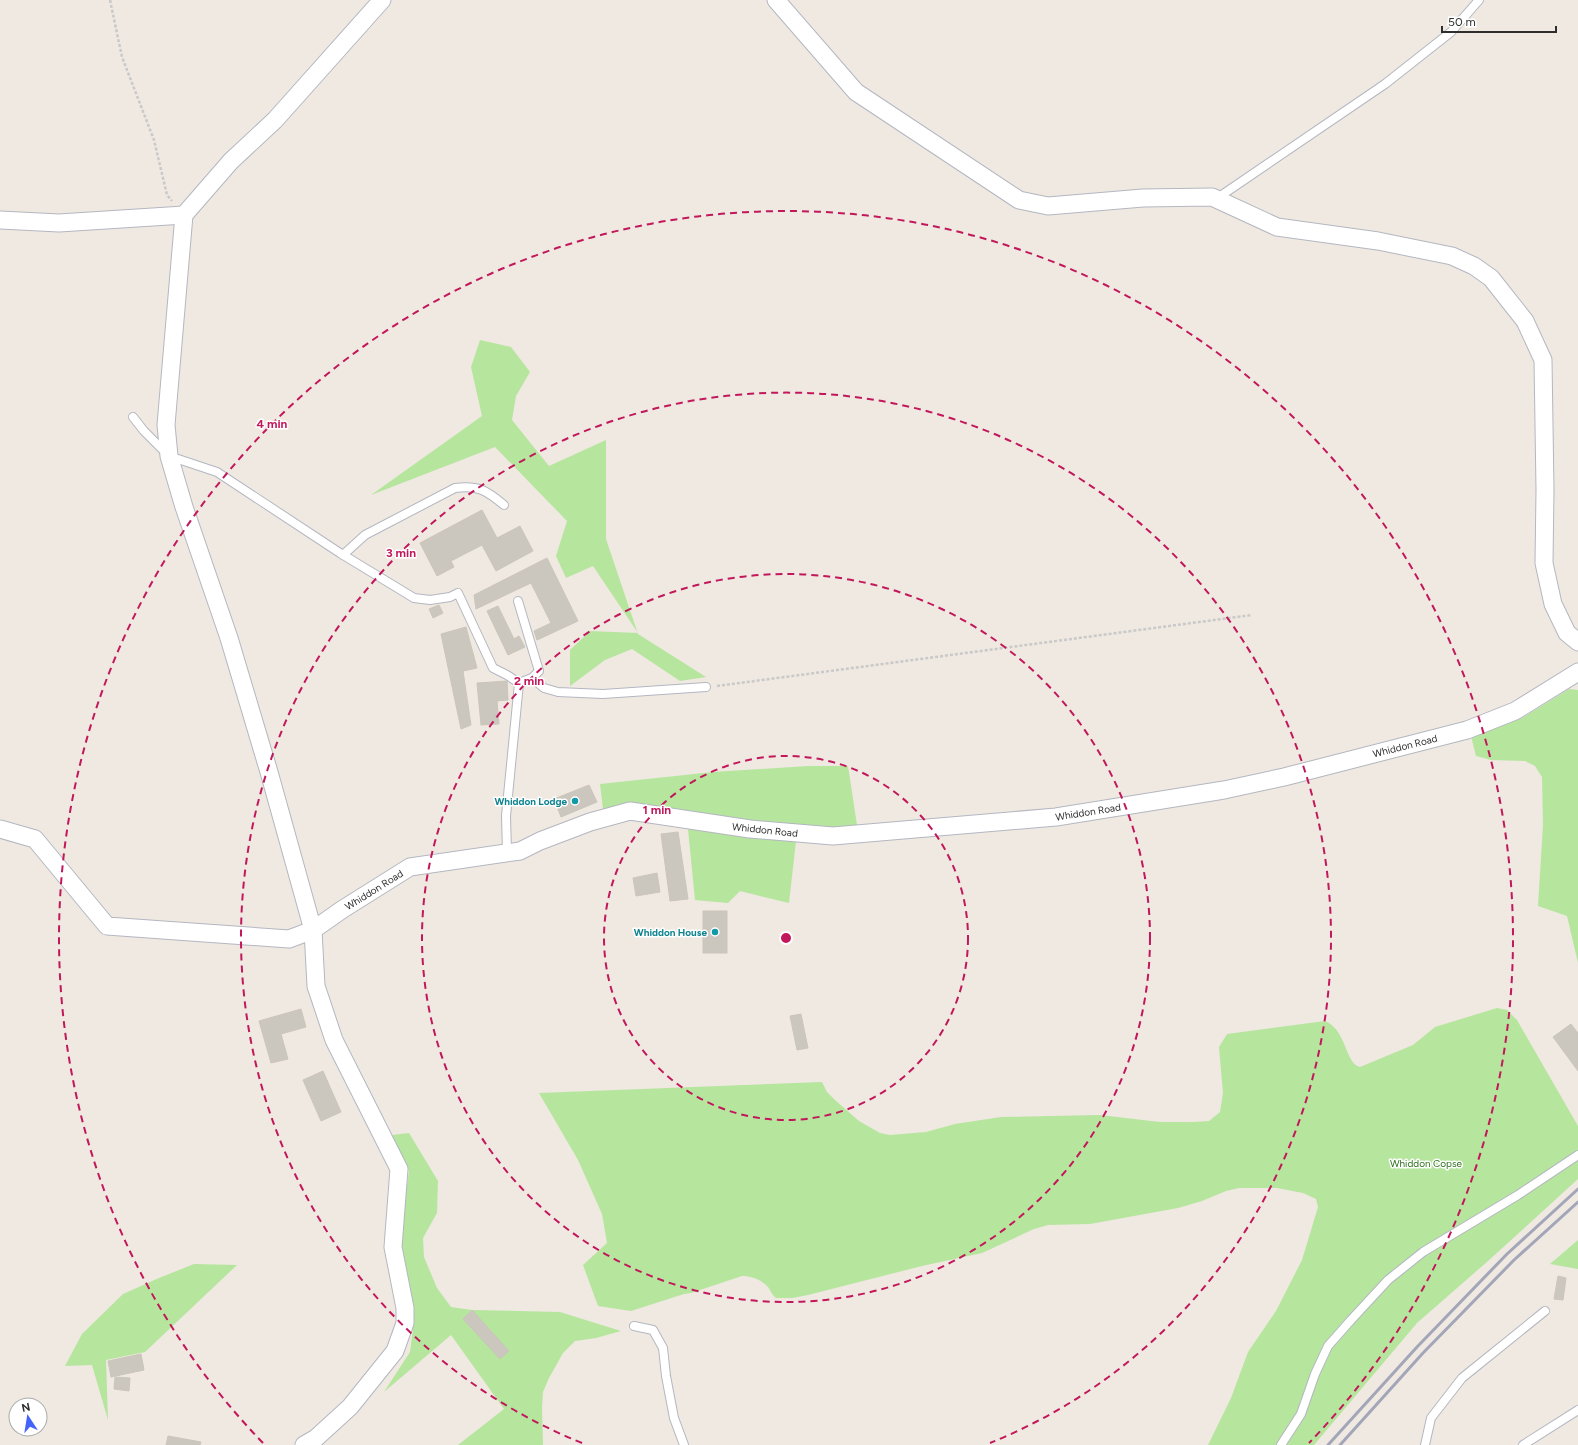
<svg xmlns="http://www.w3.org/2000/svg" width="1578" height="1445" viewBox="0 0 1578 1445" font-family="Figtree,sans-serif">
	<style>
		.green { fill: #b6e59e }
		.building { fill: #cbc7bf; stroke: #cbc5ba }
		.lines { fill: none; stroke-linecap: round; stroke-linejoin: round }
		.service-casing { stroke: #b4b7c1; stroke-width: 10 }
		.minor-casing { stroke: #b4b7c1; stroke-width: 19 }
		.path { stroke: #c9c9c9; stroke-width: 2.5; stroke-dasharray: 3 2; stroke-linecap: butt }
		.service { stroke: #fff; stroke-width: 8 }
		.minor { stroke: #fff; stroke-width: 17 }
		.rail { stroke: #a3a6b8; stroke-width: 3 }
		.ring { fill: none; stroke: #c2185b; stroke-width: 2; stroke-dasharray: 7 5 }
		.culture-dot { fill: #0f9aa8; stroke: #fff; stroke-width: 1.5 }
		.labels { text-anchor: middle; dominant-baseline: central; stroke-width: 3; stroke-linejoin: round; paint-order: stroke }
		.street-label { font-size: 10px; fill: #2e2e2e; stroke: #fff }
		.culture-label { font-size: 10px; font-weight: bold; fill: #0d838f; stroke: #fff; text-anchor: end }
		.park-label { font-size: 10px; fill: #2c6e1b; stroke: #fff }
		.centre { fill: #c2185b; stroke: #fff; stroke-width: 2 }
		.ring-label { font-size: 12px; text-anchor: middle; font-weight: bold; fill: #c2185b; stroke: #fff; stroke-width: 3; stroke-linejoin: round; paint-order: stroke }
	</style>
	<rect width="100%" height="100%" fill="#efe9e1"/>
	<g class="green">
		<path d="M480,340L511,347L530,372L516,396L512,420L549,466L606,440V539L638,634L706,677L680,681L632,649L605,660L570,686V650L590,631L638,633L593,566L566,578L556,556L567,521L495,447L371,495L482,416L471,367Z"/>
		<path d="M1569,689L1578,690V963L1567,916L1538,906L1543,825L1542,777L1535,766L1525,761L1491,760L1476,756L1471,736L1522,718Z"/>
		<path d="M808,766H848L857,825L810,829L630,807L603,809L600,784L713,772Z"/>
		<path d="M688,829L796,841L789,903L740,891L728,903L695,900Z"/>
		<path d="M1497,1008L1507,1010L1517,1020L1578,1126V1179L1488,1261L1417,1323L1314,1445H1208L1231,1398L1248,1352L1276,1311L1302,1260L1318,1207L1316,1199L1303,1193L1277,1188H1239L1226,1191L1202,1201L1178,1208L1090,1224L1048,1225L1034,1229L982,1253L922,1266L808,1295L792,1298H776C772,1295 771,1291 768,1287C761,1279 751,1276 742,1276L691,1293L684,1294L631,1311L598,1306L583,1265L607,1243L602,1214L578,1160L539,1093L822,1082L827,1092L835,1100L859,1121L880,1133L890,1135L926,1132L955,1124L1001,1117L1100,1115L1160,1122H1193L1209,1121L1220,1112L1223,1093L1219,1047L1227,1034L1325,1021C1347,1030 1345,1064 1360,1067L1413,1045L1435,1027Z"/>
		<path d="M409,1133L438,1181L437,1213L423,1238L424,1257L437,1288L451,1307L472,1310L560,1312L621,1331L596,1338L575,1341L563,1353L549,1378L543,1392L542,1408L543,1445H458L504,1409L451,1335L384,1392L410,1352L413,1329L412,1306L400,1237L409,1171L392,1135Z"/>
		<path d="M1578,1240V1269L1550,1264Z"/>
		<path d="M194,1264L237,1265L145,1352L106,1360L108,1420L92,1365L65,1366L82,1334L123,1294L159,1278Z"/>
	</g>
	<g class="building">
		<path d="M482,510L497,538L520,526L533,551L496,571L482,545L451,561L454,567L437,576L420,543Z"/>
		<path d="M547,558L578,621L537,640L534,631L551,623L531,583L476,609L474,595Z"/>
		<path d="M439,605L443,613L433,618L429,609Z"/>
		<path d="M498,606L514,639L519,636L525,647L508,655L487,611Z"/>
		<path d="M466,627L477,668L463,671L471,725L461,729L441,634Z"/>
		<path d="M507,681L508,700L497,701L499,724L481,725L477,683Z"/>
		<path d="M589,785L597,802L561,817L554,799Z"/>
		<path d="M678,832L688,899L670,901L661,834Z"/>
		<path d="M657,873L660,892L636,896L633,878Z"/>
		<rect x="703" y="911" width="24" height="42"/>
		<path d="M301,1009L306,1027L281,1034L288,1059L271,1063L259,1021Z"/>
		<path d="M801,1014L808,1048L797,1050L790,1016Z"/>
		<path d="M1571,1024L1578,1033V1071L1553,1037Z"/>
		<path d="M323,1071L341,1112L321,1121L303,1080Z"/>
		<path d="M1558,1276L1566,1278L1563,1300L1554,1299Z"/>
		<path d="M472,1310L509,1351L500,1359L463,1319Z"/>
		<path d="M141,1354L144,1370L111,1377L108,1361Z"/>
		<path d="M115,1377L130,1378L129,1391L114,1389Z"/>
		<path d="M168,1436L201,1442L200,1445H166Z"/>
	</g>
	<g class="lines">
		<g class="service-casing">
			<g id="service">
				<path d="M1216,199L1385,84L1451,32L1479,0"/>
				<path d="M133,417L144,431L169,456L217,472L340,553L414,598L430,600L450,597L458,593L493,668L507,675L519,683"/>
				<path d="M343,555L365,535L455,488C478,485 486,490 504,505"/>
				<path d="M532,678L544,688L558,692L603,694L706,687"/>
				<path d="M507,852L506,816L519,683L532,678L539,671L518,601"/>
				<path d="M634,1326L653,1330L663,1348L666,1376L674,1418L684,1445"/>
				<path d="M1281,1445L1301,1414L1315,1374L1328,1346L1351,1320L1388,1280L1423,1252L1518,1195L1578,1155"/>
				<path d="M1425,1445L1431,1418L1462,1378L1545,1311"/>
				<path d="M1523,1445L1578,1410"/>
			</g>
		</g>
		<g class="minor-casing">
			<g id="minor">
				<path d="M776,0L856,92L1019,200L1048,206L1143,198L1212,197L1277,227L1378,241L1452,256L1474,266L1491,278L1525,321L1543,360L1545,490L1544,563L1553,604L1567,633L1578,642"/>
				<path d="M0,220L59,223L184,215"/>
				<path d="M0,829L35,839L107,926L289,939L313,930L343,909L410,867L520,851L540,841L590,822L630,811L750,829L833,836L1056,817L1224,790L1284,777L1467,730L1515,711L1578,672"/>
				<path d="M304,1445L316,1438L350,1407L395,1351L405,1323V1308L393,1247L399,1169L334,1040L316,986L313,930L269,772L229,638L184,507L169,456L166,425L184,215L231,161L275,120L382,0"/>
			</g>
		</g>
		<g class="path">
			<path d="M110,0L122,57L154,140L167,195L172,201"/>
			<path d="M717,686L1252,615"/>
		</g>
		<use href="#service" class="service"/>
		<use href="#minor" class="minor"/>
		<g class="rail">
			<path d="M1328,1445L1417,1347L1507,1254L1578,1189"/>
			<path d="M1340,1445L1423,1353L1514,1260L1578,1202"/>
		</g>
	</g>
	<g class="ring">
		<circle cx="786" cy="938" r="182"/>
		<circle cx="786" cy="938" r="364"/>
		<path d="M582 1443A545 545 0 1 1 990 1443"/>
		<path d="M263 1443A727 727 0 1 1 1309 1443"/>
	</g>
	<g class="culture-dot">
		<circle cx="575" cy="801" r="4"/>
		<circle cx="715" cy="932" r="4"/>
	</g>
	<g class="labels">
		<g class="street-label">
			<text transform="translate(1405 746) rotate(-14)">Whiddon Road</text>
			<text transform="translate(1088 812) rotate(-9)">Whiddon Road</text>
			<text transform="translate(765 830) rotate(6)">Whiddon Road</text>
			<text transform="translate(374 890) rotate(-32)">Whiddon Road</text>
		</g>
		<g class="culture-label">
			<text x="567" y="801">Whiddon Lodge</text>
			<text x="707" y="932">Whiddon House</text>
		</g>
		<g class="park-label">
			<text x="1426" y="1163">Whiddon Copse</text>
		</g>
	</g>
	<circle cx="786" cy="938" r="6" class="centre"/>
	<g class="ring-label">
		<text x="272" y="428">4 min</text>
		<text x="401" y="557">3 min</text>
		<text x="529" y="685">2 min</text>
		<text x="657" y="814">1 min</text>
	</g>
	<g transform="translate(28 1417) rotate(348)"><circle r="19" fill="#ffffff" stroke="#ababab"/>
	<path d="M0-3L7 15L0 10L-7 15Z" fill="#4264fb"/>
	<text y="-6" font-size="11" font-weight="bold" text-anchor="middle" fill="#2e2e2e">N</text>
	</g>
	<path d="M1442 26v6h114v-6" fill="none" stroke="#2e2e2e" stroke-width="2"/>
	<text x="1448" y="26" font-size="12" fill="#2e2e2e" stroke="#ffffff" stroke-width="3" paint-order="stroke">50 m</text>
</svg>
